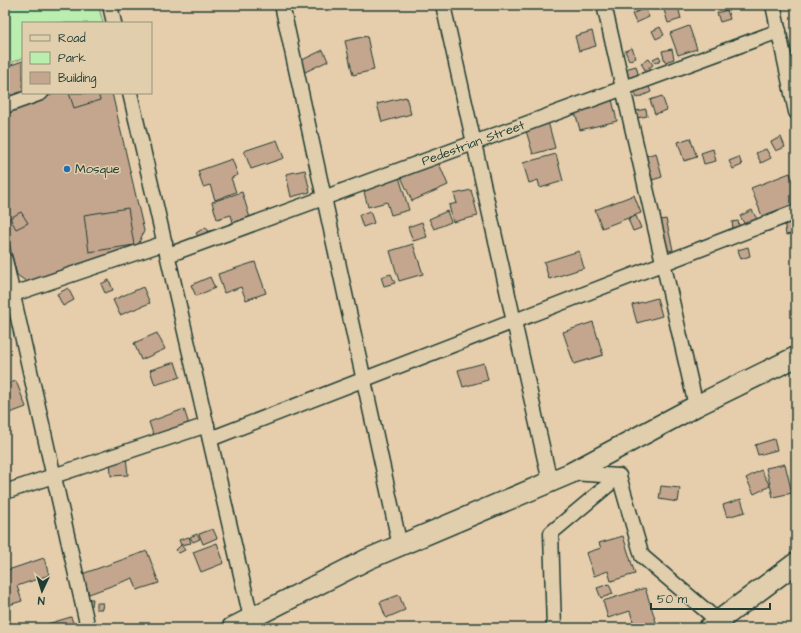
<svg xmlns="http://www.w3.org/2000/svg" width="801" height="633" viewBox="0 0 801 633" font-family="'Architects Daughter',sans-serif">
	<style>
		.green { fill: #b9eeaf; stroke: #6c9672 }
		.building { fill: #c4a68e; stroke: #1f3d34 }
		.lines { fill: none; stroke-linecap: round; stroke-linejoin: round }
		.street-casing { stroke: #1f3d34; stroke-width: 17 }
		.secondary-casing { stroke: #1f3d34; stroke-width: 23 }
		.street { stroke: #e0ceac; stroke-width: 14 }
		.secondary { stroke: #e0ceac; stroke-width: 20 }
		.poi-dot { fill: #1f6fb2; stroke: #e0ceac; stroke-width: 1.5 }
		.labels { text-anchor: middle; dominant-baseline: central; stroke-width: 3; stroke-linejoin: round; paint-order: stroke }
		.street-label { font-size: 13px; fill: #1f3d34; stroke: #e0ceac }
		.poi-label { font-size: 13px; fill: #1f3d34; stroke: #e0ceac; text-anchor: start }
	</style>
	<rect width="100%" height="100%" fill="#e6cdac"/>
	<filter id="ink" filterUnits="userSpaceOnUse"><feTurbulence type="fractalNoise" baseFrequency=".025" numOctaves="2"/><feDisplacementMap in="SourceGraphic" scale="8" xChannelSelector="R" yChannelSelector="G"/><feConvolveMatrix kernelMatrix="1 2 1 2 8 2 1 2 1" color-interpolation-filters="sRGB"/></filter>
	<g filter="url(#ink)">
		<path class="green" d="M5,5H98L103,23H23V58L5,65Z"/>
		<g class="building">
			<path d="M678,6L681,19L668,23L664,10Z"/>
			<path d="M645,8L649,17L636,23L632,14Z"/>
			<path d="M727,10L730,19L720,22L717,13Z"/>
			<path d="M689,26L697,49L678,55L670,33Z"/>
			<path d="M660,27L664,35L656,39L652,31Z"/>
			<path d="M592,31L596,46L579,51L575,36Z"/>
			<path d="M367,36L374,70L353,75L345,41Z"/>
			<path d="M632,48L636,58L629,60L625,51Z"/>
			<path d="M672,49L674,59L665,62L662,51Z"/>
			<path d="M323,50L328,61L305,72L300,61Z"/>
			<path d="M659,56L661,60L655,63L653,59Z"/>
			<path d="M649,59L653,65L645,70L641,63Z"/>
			<path d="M23,61V93L5,107V67Z"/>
			<path d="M636,66L639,77L628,80L625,69Z"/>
			<path d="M648,85L651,92L637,98L634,91Z"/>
			<path d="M57,93H112L144,231L138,245L27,282L17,275L5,227V112Z"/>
			<path d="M69,93H98L100,100L74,108Z"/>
			<path d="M611,95L617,121L580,130L573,105Z"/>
			<path d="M662,96L667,110L655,114L650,100Z"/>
			<path d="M406,97L411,114L382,122L377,104Z"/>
			<path d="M646,109L647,116L637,118L636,111Z"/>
			<path d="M547,118L555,148L533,154L524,124Z"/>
			<path d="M781,137L785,147L776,151L771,142Z"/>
			<path d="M690,138L697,157L684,161L678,142Z"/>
			<path d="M277,140L284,158L251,169L244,151Z"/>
			<path d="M713,149L716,161L704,164L701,153Z"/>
			<path d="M766,149L771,158L761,163L756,153Z"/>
			<path d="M656,153L662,177L652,180L646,156Z"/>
			<path d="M556,154L563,181L540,188L538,180L529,183L523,163Z"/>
			<path d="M739,157L742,165L733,169L729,161Z"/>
			<path d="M232,159L238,175L231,178L236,192L215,200L210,185L203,187L198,171Z"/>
			<path d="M438,161L448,185L412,201L401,177Z"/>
			<path d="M305,170L310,192L291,197L286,174Z"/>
			<path d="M790,173L796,189V203L762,216L751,188Z"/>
			<path d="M399,177L409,210L391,215L387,202L368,207L363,188Z"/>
			<path d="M471,190L478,216L453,222L449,205L457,203L454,194Z"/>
			<path d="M242,192L251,221L234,226L231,215L217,219L212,202Z"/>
			<path d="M634,195L641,213L602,228L595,210Z"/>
			<path d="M128,208L134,245L89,252L84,215Z"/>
			<path d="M752,210L757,219L745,225L740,216Z"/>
			<path d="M370,211L374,223L363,227L359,215Z"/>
			<path d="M447,211L451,222L434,229L429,219Z"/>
			<path d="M21,212L28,223L16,229L10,218Z"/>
			<path d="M636,216L641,228L633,231L628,219Z"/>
			<path d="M796,217V233L786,235L784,219Z"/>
			<path d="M666,219L673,250L668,251L661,220Z"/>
			<path d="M738,221L741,233L734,234L732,222Z"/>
			<path d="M422,222L427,237L413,241L408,227Z"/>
			<path d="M206,227L213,238L203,244L196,233Z"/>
			<path d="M413,244L423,274L399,281L390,251Z"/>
			<path d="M748,247L750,256L741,259L738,250Z"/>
			<path d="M579,251L584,268L549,279L544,262Z"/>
			<path d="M255,262L266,293L246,300L241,287L224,293L218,274Z"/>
			<path d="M391,274L395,283L384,286L381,277Z"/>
			<path d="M210,277L215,288L196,296L191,285Z"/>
			<path d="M109,280L113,290L105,293L101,284Z"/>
			<path d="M143,287L150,303L120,315L113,300Z"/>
			<path d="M68,288L74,300L63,306L57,294Z"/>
			<path d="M657,298L662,316L637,323L632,305Z"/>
			<path d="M593,322L603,355L574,364L563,332Z"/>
			<path d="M157,333L165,349L141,360L134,343Z"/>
			<path d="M175,362L180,377L155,385L150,370Z"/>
			<path d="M484,363L488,380L463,387L458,370Z"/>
			<path d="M16,381L26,407L10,413L5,402V385Z"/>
			<path d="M184,409L190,428L155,440L149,422Z"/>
			<path d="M774,439L777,450L758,455L755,445Z"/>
			<path d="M126,457L128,475L111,476L110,458Z"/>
			<path d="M785,464L792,493L773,497L766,468Z"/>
			<path d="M761,470L770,486L754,494L746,478Z"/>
			<path d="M661,486L680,488L678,502L659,499Z"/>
			<path d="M741,499L745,512L727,517L723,505Z"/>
			<path d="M213,529L217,538L203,544L199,534Z"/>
			<path d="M197,534L200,539L193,542L190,537Z"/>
			<path d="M623,536L635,574L611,581L608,571L594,576L586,553L601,548L599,543Z"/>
			<path d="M189,537L191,543L181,545L179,540Z"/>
			<path d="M217,543L224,563L201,572L193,552Z"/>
			<path d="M181,545L185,550L179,553L176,550Z"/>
			<path d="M147,551L159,583L137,590L133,578L89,594L82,574Z"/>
			<path d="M44,558L49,575L17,586L22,601L5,606V571Z"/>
			<path d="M609,584L613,594L601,598L597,588Z"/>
			<path d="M645,588L658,628H635L630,611L608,618L603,601Z"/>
			<path d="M399,595L405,610L386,618L380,602Z"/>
			<path d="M87,599H93L92,606H86Z"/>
			<path d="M96,603H103L102,609H96Z"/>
			<path d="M71,617L75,628H34Z"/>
			<path d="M325,624L326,628H307Z"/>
		</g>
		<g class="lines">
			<g class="street-casing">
				<g id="street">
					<path d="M110,5L114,23"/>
					<path d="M282,5L400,546"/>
					<path d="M443,5L550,482"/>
					<path d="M604,5L696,406"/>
					<path d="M773,5L796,112"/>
					<path d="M130,93L251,618"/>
					<path d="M5,106L41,93"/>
					<path id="s1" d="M168,255L779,31"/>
					<path d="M5,260L88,628"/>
					<path d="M5,297L165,243"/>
					<path d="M210,439L796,212"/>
					<path d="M619,476L642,556L724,626"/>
					<path d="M5,492L207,425"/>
					<path d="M554,628L551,533L619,476L571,473"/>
				</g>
			</g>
			<g class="secondary-casing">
				<g id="secondary">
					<path d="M232,628L368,559L571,473L696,406L796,357"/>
					<path d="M709,628L796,563"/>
				</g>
			</g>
			<use href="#street" class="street"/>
			<use href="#secondary" class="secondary"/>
		</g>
	</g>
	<circle class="poi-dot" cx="67" cy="169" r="4"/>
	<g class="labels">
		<g class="street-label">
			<text stroke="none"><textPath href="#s1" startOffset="325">Pedestrian Street</textPath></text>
		</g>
		<g class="poi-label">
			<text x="75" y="169">Mosque</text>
		</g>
	</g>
	<rect width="801" height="633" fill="none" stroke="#e0ceac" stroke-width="20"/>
	<rect x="10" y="10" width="781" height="613" fill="none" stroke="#1f3d34" stroke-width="1.5" filter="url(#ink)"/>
	<rect x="22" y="22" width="130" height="72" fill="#e0ceac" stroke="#93947c"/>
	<rect x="30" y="35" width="20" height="6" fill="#e0ceac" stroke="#93947c"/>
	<text x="58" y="42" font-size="12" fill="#1f3d34">Road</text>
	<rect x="30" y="52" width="20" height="12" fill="#b9eeaf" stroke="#93947c"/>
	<text x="58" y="62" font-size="12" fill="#1f3d34">Park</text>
	<rect x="30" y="72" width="20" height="12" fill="#c4a68e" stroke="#93947c"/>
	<text x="58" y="82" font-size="12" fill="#1f3d34">Building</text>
	<g transform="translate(42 591) rotate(184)" stroke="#e0ceac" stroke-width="3" paint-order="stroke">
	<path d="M0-3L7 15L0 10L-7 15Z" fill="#1f3d34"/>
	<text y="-6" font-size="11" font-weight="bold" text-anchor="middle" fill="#1f3d34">N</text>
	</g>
	<path d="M651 603v6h119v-6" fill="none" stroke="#1f3d34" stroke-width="2"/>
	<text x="657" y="603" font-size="12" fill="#1f3d34" stroke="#e0ceac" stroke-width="3" paint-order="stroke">50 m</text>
</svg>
